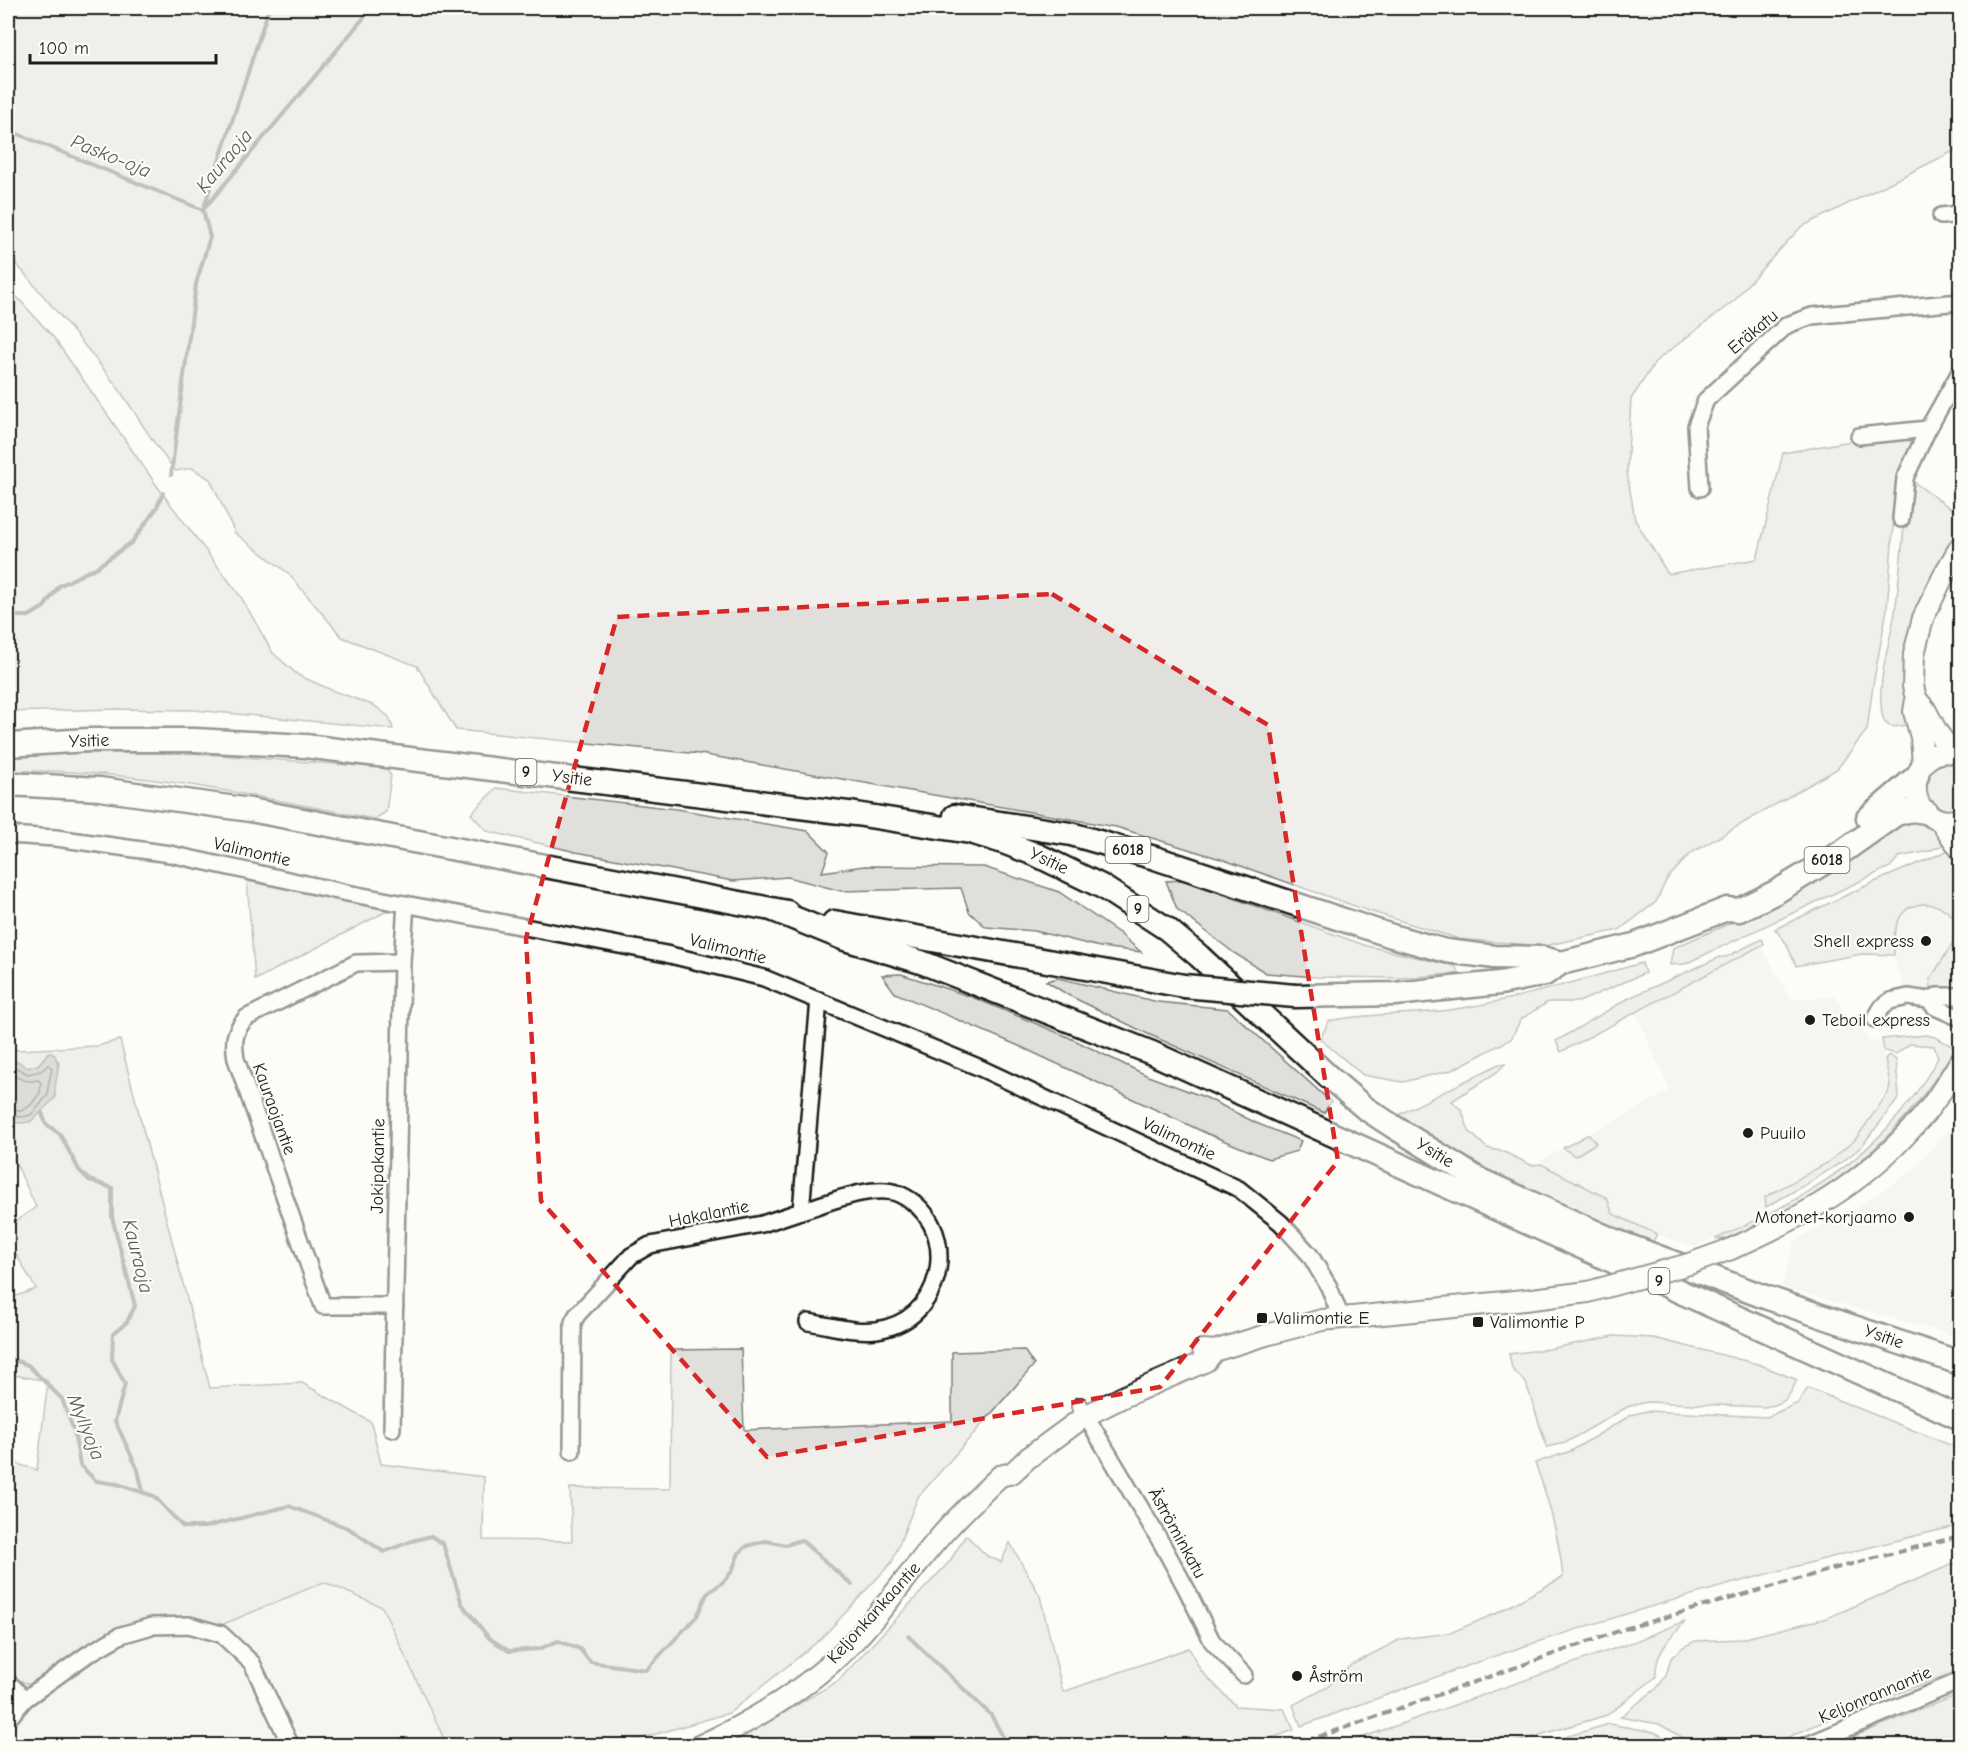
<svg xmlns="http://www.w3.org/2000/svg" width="1968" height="1753" viewBox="0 0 1968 1753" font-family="'Comic Neue',sans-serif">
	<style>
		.built { fill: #eeede9 }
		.green { fill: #e0dfdb; stroke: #7e7e7c; stroke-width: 1.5 }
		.water { fill: #b7b6b2; stroke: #797876; stroke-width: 1.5 }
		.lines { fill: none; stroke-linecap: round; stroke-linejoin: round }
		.shore { stroke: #5a5a58; stroke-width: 1.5 }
		.stream { stroke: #797876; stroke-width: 4 }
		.minor-casing { stroke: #1c1c1c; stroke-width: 20 }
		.major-casing { stroke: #1c1c1c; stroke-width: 24 }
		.highway-casing { stroke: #1c1c1c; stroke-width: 27 }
		.minor { stroke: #fdfcf7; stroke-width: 15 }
		.major { stroke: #fdfcf7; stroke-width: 20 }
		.highway { stroke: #fdfcf7; stroke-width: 22 }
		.rail { stroke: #1c1c1c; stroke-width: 4; stroke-dasharray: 9 4.5; stroke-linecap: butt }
		.major-bridge-casing { stroke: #1c1c1c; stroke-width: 24; stroke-linecap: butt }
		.highway-bridge-casing { stroke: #1c1c1c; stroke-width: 27; stroke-linecap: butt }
		.major-bridge { stroke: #fdfcf7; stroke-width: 20 }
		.highway-bridge { stroke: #fdfcf7; stroke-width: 22 }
		.marked { fill: none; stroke: #d62828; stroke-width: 4.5; stroke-dasharray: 12 8; stroke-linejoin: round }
		.poi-dot { fill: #1c1c1c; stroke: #fdfcf7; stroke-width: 2 }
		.labels { text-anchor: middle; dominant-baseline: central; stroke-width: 4.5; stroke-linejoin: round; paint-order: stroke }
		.shield { fill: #fdfcf7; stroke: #605f5e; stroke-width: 1.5 }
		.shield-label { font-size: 16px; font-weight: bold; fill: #1c1c1c }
		.street-label { font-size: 18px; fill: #1c1c1c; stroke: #fdfcf7 }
		.poi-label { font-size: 18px; fill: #1c1c1c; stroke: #fdfcf7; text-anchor: start }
		.water-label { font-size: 20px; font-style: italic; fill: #5a5a58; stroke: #fdfcf7 }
	</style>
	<rect width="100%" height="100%" fill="#fdfcf7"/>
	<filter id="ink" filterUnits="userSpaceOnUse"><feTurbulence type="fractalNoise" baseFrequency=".0167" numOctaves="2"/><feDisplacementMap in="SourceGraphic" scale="12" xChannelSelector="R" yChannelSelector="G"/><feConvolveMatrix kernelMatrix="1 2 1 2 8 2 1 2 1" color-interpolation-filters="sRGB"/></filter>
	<g filter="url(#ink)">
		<g class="built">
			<path d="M1933,903L1945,909L1954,917L1960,931L1930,980L1932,992L1907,990L1902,982V976L1896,967L1894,955L1896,927L1905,910L1918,905Z"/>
			<path d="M1761,945L1789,997L1798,999L1836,997L1852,1027L1859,1024L1865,1035L1867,1034L1868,1042L1881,1041L1888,1084L1886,1090L1854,1140L1827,1162L1765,1195L1767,1213L1695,1247L1657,1234L1613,1214L1541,1164V1160L1670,1091L1636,1013L1709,972Z"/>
			<path d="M1960,1117V1337L1782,1287L1795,1240L1851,1212L1914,1169Z"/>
			<path d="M324,1582L382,1607L447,1745H304L261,1658L219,1626Z"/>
			<path d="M154,1632H189L218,1640L247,1667L283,1745L8,1746V1733L29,1705L90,1660L124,1642Z"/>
		</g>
		<g class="green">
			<path d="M8,8H1960V148L1801,227L1746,286L1735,300L1656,361L1631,399L1627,472L1635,520L1668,574L1757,559L1783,453L1856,440L1905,435L1913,445L1897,477L1887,609L1873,685L1867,730L1837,769L1691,853L1667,879L1656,902L1619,930L1544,946L1459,939L1369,911L1224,860L1116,827L700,754L456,730L417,666L342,637L288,573L235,533L210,479L192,468L176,471C153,445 138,416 118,388C85,344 49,302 13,260L8,257Z"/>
			<path d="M8,287L54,338L162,493L241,597L273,653L298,675L329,689L375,706L389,717L393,729L194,710L116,709L8,712Z"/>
			<path d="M1908,478L1960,515V531L1938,565L1915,609L1904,653L1905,693L1910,717L1906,725C1897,727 1886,729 1883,718C1875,687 1890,643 1895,612C1901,568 1904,522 1908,478Z"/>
			<path d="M67,753H191L386,768L391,776L386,812L375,819C254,796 131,768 8,771V758Z"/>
			<path d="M1952,761L1960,765V807C1946,817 1932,807 1924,795L1928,770L1939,762Z"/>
			<path d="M496,788L676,809L808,831L829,852L822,872L864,866L984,867L1059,892L1119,933L1141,952L1100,947L1035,931L986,927L969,912L961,888L841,891L788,877L733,881L576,852L487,831L471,814Z"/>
			<path d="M1901,819C1928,819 1931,821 1945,844L1929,851L1899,857L1890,867L1685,964L1670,965L1673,948L1742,918Z"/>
			<path d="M1954,848L1960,857V986L1946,991L1932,992L1930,980L1960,931C1954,913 1941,903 1922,904C1916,905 1908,907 1905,911C1894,922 1893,941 1894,955L1862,954L1796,966L1786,943L1775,929L1872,883Z"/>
			<path d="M1183,880L1367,946L1455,966L1459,973L1404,978L1317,977L1266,973L1234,953L1177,909L1166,881Z"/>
			<path d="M247,881L389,910L255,980Z"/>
			<path d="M1762,939L1764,944L1561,1052L1556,1041L1629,998L1720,957H1726Z"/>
			<path d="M1642,963L1645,973L1579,1002H1548L1521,1019L1511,1039L1452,1070L1403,1082L1363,1075L1320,1039L1329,1021C1371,1012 1414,1016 1456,1009C1519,999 1581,980 1642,963Z"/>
			<path d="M901,974L972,997L1068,1037L1148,1076L1207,1098L1256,1123L1301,1141L1297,1151L1269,1159L1208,1134L1019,1046L895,993L882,975Z"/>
			<path d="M1058,978L1158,1002L1228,1009L1331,1102L1324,1113L1148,1034L1068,995L1046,981Z"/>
			<path d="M1926,1035L1935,1037L1955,1048C1908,1127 1849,1180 1767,1221C1752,1228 1733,1240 1715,1239C1747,1224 1780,1210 1809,1191C1863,1159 1908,1113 1938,1058L1934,1046L1910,1044L1896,1054L1884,1051L1882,1039Z"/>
			<path d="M120,1040L210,1388L302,1383L371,1422L381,1464L484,1477L483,1540L572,1541L570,1488L670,1489L671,1350L741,1349L744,1430L952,1421V1352L1024,1350L1034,1365L918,1497L892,1562L821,1639L729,1713L618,1745H447L382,1607L324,1582L219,1626L187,1617L151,1619L32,1686L19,1680L8,1669V1461L37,1470L48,1381L8,1374V1299L36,1289L8,1240V1227L36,1207L8,1146V1119L30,1122L55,1098L54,1088L59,1063L49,1052L38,1065L27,1068L19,1062L8,1061V1048L18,1050L97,1046Z"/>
			<path d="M1889,1055L1896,1060L1899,1098L1861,1147L1845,1160L1805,1185L1766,1207L1765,1197L1827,1163L1855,1140L1888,1093L1890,1084L1885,1059Z"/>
			<path d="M1499,1064H1505L1497,1072L1452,1101L1462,1111L1469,1131L1487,1148L1504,1152L1531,1165L1541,1164L1607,1198L1613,1214L1657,1234L1652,1243C1565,1208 1475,1171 1398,1115Z"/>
			<path d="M1587,1135H1589L1596,1143L1575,1156L1563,1148Z"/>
			<path d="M1614,1336L1654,1338L1758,1364L1797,1380C1788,1399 1786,1404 1764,1407L1647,1402L1627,1407L1565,1443L1547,1447L1526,1383L1512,1369L1509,1354L1549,1349Z"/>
			<path d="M1808,1388L1960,1449V1525C1815,1560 1670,1598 1528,1645C1452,1670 1377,1699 1301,1726L1293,1705L1326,1688L1351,1665L1401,1639L1450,1633L1497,1613L1563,1577C1559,1538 1549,1500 1535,1463L1571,1451L1631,1415L1647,1411L1767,1417L1798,1403Z"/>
			<path d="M966,1535L987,1556L1001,1562L1010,1543L1040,1596L1063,1692L1189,1648L1201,1671L1236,1706L1284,1709L1294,1730L1249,1746L729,1745L838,1681L950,1561Z"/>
			<path d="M1960,1561V1670L1834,1717L1770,1745H1696L1659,1724L1620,1717L1657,1688L1666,1676L1671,1658L1683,1647L1695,1641L1741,1639L1827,1618Z"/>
			<path d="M1685,1621C1670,1639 1654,1653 1656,1677L1607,1715L1506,1745H1341L1636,1641Z"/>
			<path d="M1960,1694V1745H1832Z"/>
			<path d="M1609,1724L1654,1732L1679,1745H1538Z"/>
		</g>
		<path class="water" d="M49,1052L55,1055C62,1069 53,1083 55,1098C37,1113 35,1129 8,1121V1062H19L27,1068L38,1065Z"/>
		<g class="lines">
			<g class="shore">
				<path d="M8,1068H17L28,1074L41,1071L48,1065L52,1068L48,1087V1095C30,1114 37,1119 8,1116"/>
				<path d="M8,1075C21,1075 20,1084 38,1080L41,1083L40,1093L30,1106L21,1111L8,1108"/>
			</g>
			<g class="stream">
				<path d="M8,130L203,210"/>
				<path d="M204,207L269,8"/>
				<path d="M203,210L372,8"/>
				<path d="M171,475L196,284L210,237L203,210"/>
				<path d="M8,626L14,616H29L44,607L59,586L97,567L132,542L156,509L163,493"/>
				<path d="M42,1113L46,1124L60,1134L79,1170L89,1180L112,1188V1217L135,1306L127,1322L113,1334L112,1359L125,1384L115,1421L138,1470L143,1492"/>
				<path d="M8,1358L28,1365L62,1399L74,1431L80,1465L96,1481L117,1484L154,1496L183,1527H205L289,1506L348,1528L384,1552L412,1541L431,1536L443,1544L462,1604L489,1638L509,1651L539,1649L558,1641L580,1649L590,1662L646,1670L697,1616L707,1594L723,1582L732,1571L739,1553L747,1546L766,1541L786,1545L801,1540L852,1585"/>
				<path d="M908,1636L991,1715L1008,1746"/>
			</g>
			<g class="minor-casing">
				<g id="minor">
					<path d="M1941,216L1960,214"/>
					<path d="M1859,436L1928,429"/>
					<path d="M1700,488L1696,426L1706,400L1787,325L1812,316L1960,302"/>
					<path d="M1901,519L1905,478L1928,429L1960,372"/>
					<path d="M8,835L56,838L170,854L347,893L666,954L764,978L978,1067L1239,1189L1281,1223L1310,1255L1329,1287L1341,1318"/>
					<path d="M1928,1000L1937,996H1960"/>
					<path d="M1875,1019L1882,1007L1890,1001L1908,997L1928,1000L1935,1007L1960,1018"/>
					<path d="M801,1211C828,1203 873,1183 899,1194C959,1220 949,1312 886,1328C861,1335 833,1326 808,1322"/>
					<path d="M395,1306H323L236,1059C233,1042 234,1031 246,1018L356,963L402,962"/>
					<path d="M1080,1406L1162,1544L1186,1588L1212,1641L1244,1675"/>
					<path d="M392,1429L402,962L406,904"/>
					<path d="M572,1451L573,1322L577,1315L631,1256L650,1245L762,1224L801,1211L819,1000"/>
					<path d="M8,1682L25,1699"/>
					<path d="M8,1719L25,1699L88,1654L121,1635L152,1626L189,1625L221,1634L252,1663L291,1746"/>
					<path d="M1805,1746L1960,1681"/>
				</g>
			</g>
			<g class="major-casing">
				<g id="major">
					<path d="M1918,701L1925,709L1937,732L1952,752"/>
					<path d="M1960,754C1901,739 1901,835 1960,819"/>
					<path d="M1923,765L1921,737L1914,712L1916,699L1913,686L1914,654L1923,618L1946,571L1960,547"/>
					<path d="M1939,819L1960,849"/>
					<path d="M1731,1249C1804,1216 1861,1186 1915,1125C1933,1106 1946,1084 1960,1062"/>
					<path d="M1203,1350L1214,1351L1266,1335L1322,1320L1525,1300L1588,1292"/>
					<path d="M699,1746C751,1722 799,1694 841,1654C878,1619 906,1576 939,1538C958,1516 979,1496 1000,1476L1012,1473L1028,1458L1085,1416L1125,1396L1206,1361L1214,1351"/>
				</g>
			</g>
			<g class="highway-casing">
				<g id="highway">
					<path d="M8,745L88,740H195L305,746L856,814L970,832L1003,842L1037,855L1101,886L1167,929L1199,956L1330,1078L1365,1108L1394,1127L1480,1180L1613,1240L1765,1297L1960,1363"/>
					<path d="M8,784L100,789L250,810L787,912"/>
					<path d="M955,816L1071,834L1155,858L1392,936L1446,951L1495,957L1543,958L1561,963"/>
					<path d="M1868,818L1917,776"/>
					<path d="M774,910L845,939L921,962L1152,1053L1960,1418"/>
					<path d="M834,922L1184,986"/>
					<path d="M1295,996L1395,994L1500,983L1545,974L1561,963L1634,945L1727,909L1739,910L1776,892L1845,850L1896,814L1912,810L1926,812"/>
				</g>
			</g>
			<use href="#minor" class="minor"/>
			<use href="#major" class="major"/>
			<use href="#highway" class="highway"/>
			<path class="rail" d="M1293,1746L1624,1629L1840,1567L1960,1536"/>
			<g class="major-bridge-casing">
				<path id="major-bridge" d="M1588,1292L1689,1264L1731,1249"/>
			</g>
			<g class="highway-bridge-casing">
				<path id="highway-bridge" d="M1184,986L1295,996"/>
			</g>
			<use href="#major-bridge" class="major-bridge"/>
			<use href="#highway-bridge" class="highway-bridge"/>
		</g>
	</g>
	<path d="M0 0H1968V1753H0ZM1052,594L1268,725L1338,1161L1160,1387L767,1457L541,1201L526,938L617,617Z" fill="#fdfcf7" fill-opacity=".55" fill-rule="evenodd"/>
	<path class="marked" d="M1052,594L1268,725L1338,1161L1160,1387L767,1457L541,1201L526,938L617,617Z"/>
	<g class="poi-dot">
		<circle cx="1926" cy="941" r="6"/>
		<circle cx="1810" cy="1020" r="6"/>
		<circle cx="1748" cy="1133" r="6"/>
		<circle cx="1909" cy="1217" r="6"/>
		<rect x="1256" y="1312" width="12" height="12" rx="3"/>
		<rect x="1472" y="1316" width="12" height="12" rx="3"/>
		<circle cx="1297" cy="1676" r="6"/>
	</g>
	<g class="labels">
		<g class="shield">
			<rect x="515.5" y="759" width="21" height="26" rx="4.5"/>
			<rect x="1105.5" y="837" width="45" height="26" rx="4.5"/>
			<rect x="1804.5" y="847" width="45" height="26" rx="4.5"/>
			<rect x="1127.5" y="896" width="21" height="26" rx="4.5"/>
			<rect x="1648.5" y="1268" width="21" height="26" rx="4.5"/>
		</g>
		<g class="shield-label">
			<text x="526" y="772">9</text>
			<text x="1128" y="850">6018</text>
			<text x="1827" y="860">6018</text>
			<text x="1138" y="909">9</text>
			<text x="1659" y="1281">9</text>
		</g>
		<g class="street-label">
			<text transform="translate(1753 332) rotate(-40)">Eräkatu</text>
			<text transform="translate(89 741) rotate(-2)">Ysitie</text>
			<text transform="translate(572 778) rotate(7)">Ysitie</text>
			<text transform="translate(252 852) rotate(13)">Valimontie</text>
			<text transform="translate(1049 861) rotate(25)">Ysitie</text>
			<text transform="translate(728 949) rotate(14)">Valimontie</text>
			<text transform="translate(274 1109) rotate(70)">Kauraojantie</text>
			<text transform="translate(1179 1139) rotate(25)">Valimontie</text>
			<text transform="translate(1435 1153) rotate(31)">Ysitie</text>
			<text transform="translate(378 1166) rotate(-89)">Jokipakantie</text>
			<text transform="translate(709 1214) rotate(-11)">Hakalantie</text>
			<text transform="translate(1884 1337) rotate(19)">Ysitie</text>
			<text transform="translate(1177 1533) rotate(61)">Äströminkatu</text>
			<text transform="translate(874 1613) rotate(-48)">Keljonkankaantie</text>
			<text transform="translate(1875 1695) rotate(-23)">Keljonrannantie</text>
		</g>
		<g class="poi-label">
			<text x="1914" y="941" text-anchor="end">Shell express</text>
			<text x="1822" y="1020">Teboil express</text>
			<text x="1760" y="1133">Puuilo</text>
			<text x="1897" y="1217" text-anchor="end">Motonet-korjaamo</text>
			<text x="1274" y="1318">Valimontie E</text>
			<text x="1490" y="1322">Valimontie P</text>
			<text x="1309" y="1676">Åström</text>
		</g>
		<g class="water-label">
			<text transform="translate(111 156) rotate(22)">Pasko-oja</text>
			<text transform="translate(224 161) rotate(-50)">Kauraoja</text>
			<text transform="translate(138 1256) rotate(76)">Kauraoja</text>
			<text transform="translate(86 1427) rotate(68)">Myllyoja</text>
		</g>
	</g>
	<rect width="1968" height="1753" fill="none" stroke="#fdfcf7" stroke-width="30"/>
	<rect x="15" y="15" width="1938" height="1723" fill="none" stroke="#1c1c1c" stroke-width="2" filter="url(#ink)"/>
	<path d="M30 54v9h186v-9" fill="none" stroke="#1c1c1c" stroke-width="3"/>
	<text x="39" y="54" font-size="18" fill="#1c1c1c" stroke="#fdfcf7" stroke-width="4.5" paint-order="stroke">100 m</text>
</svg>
